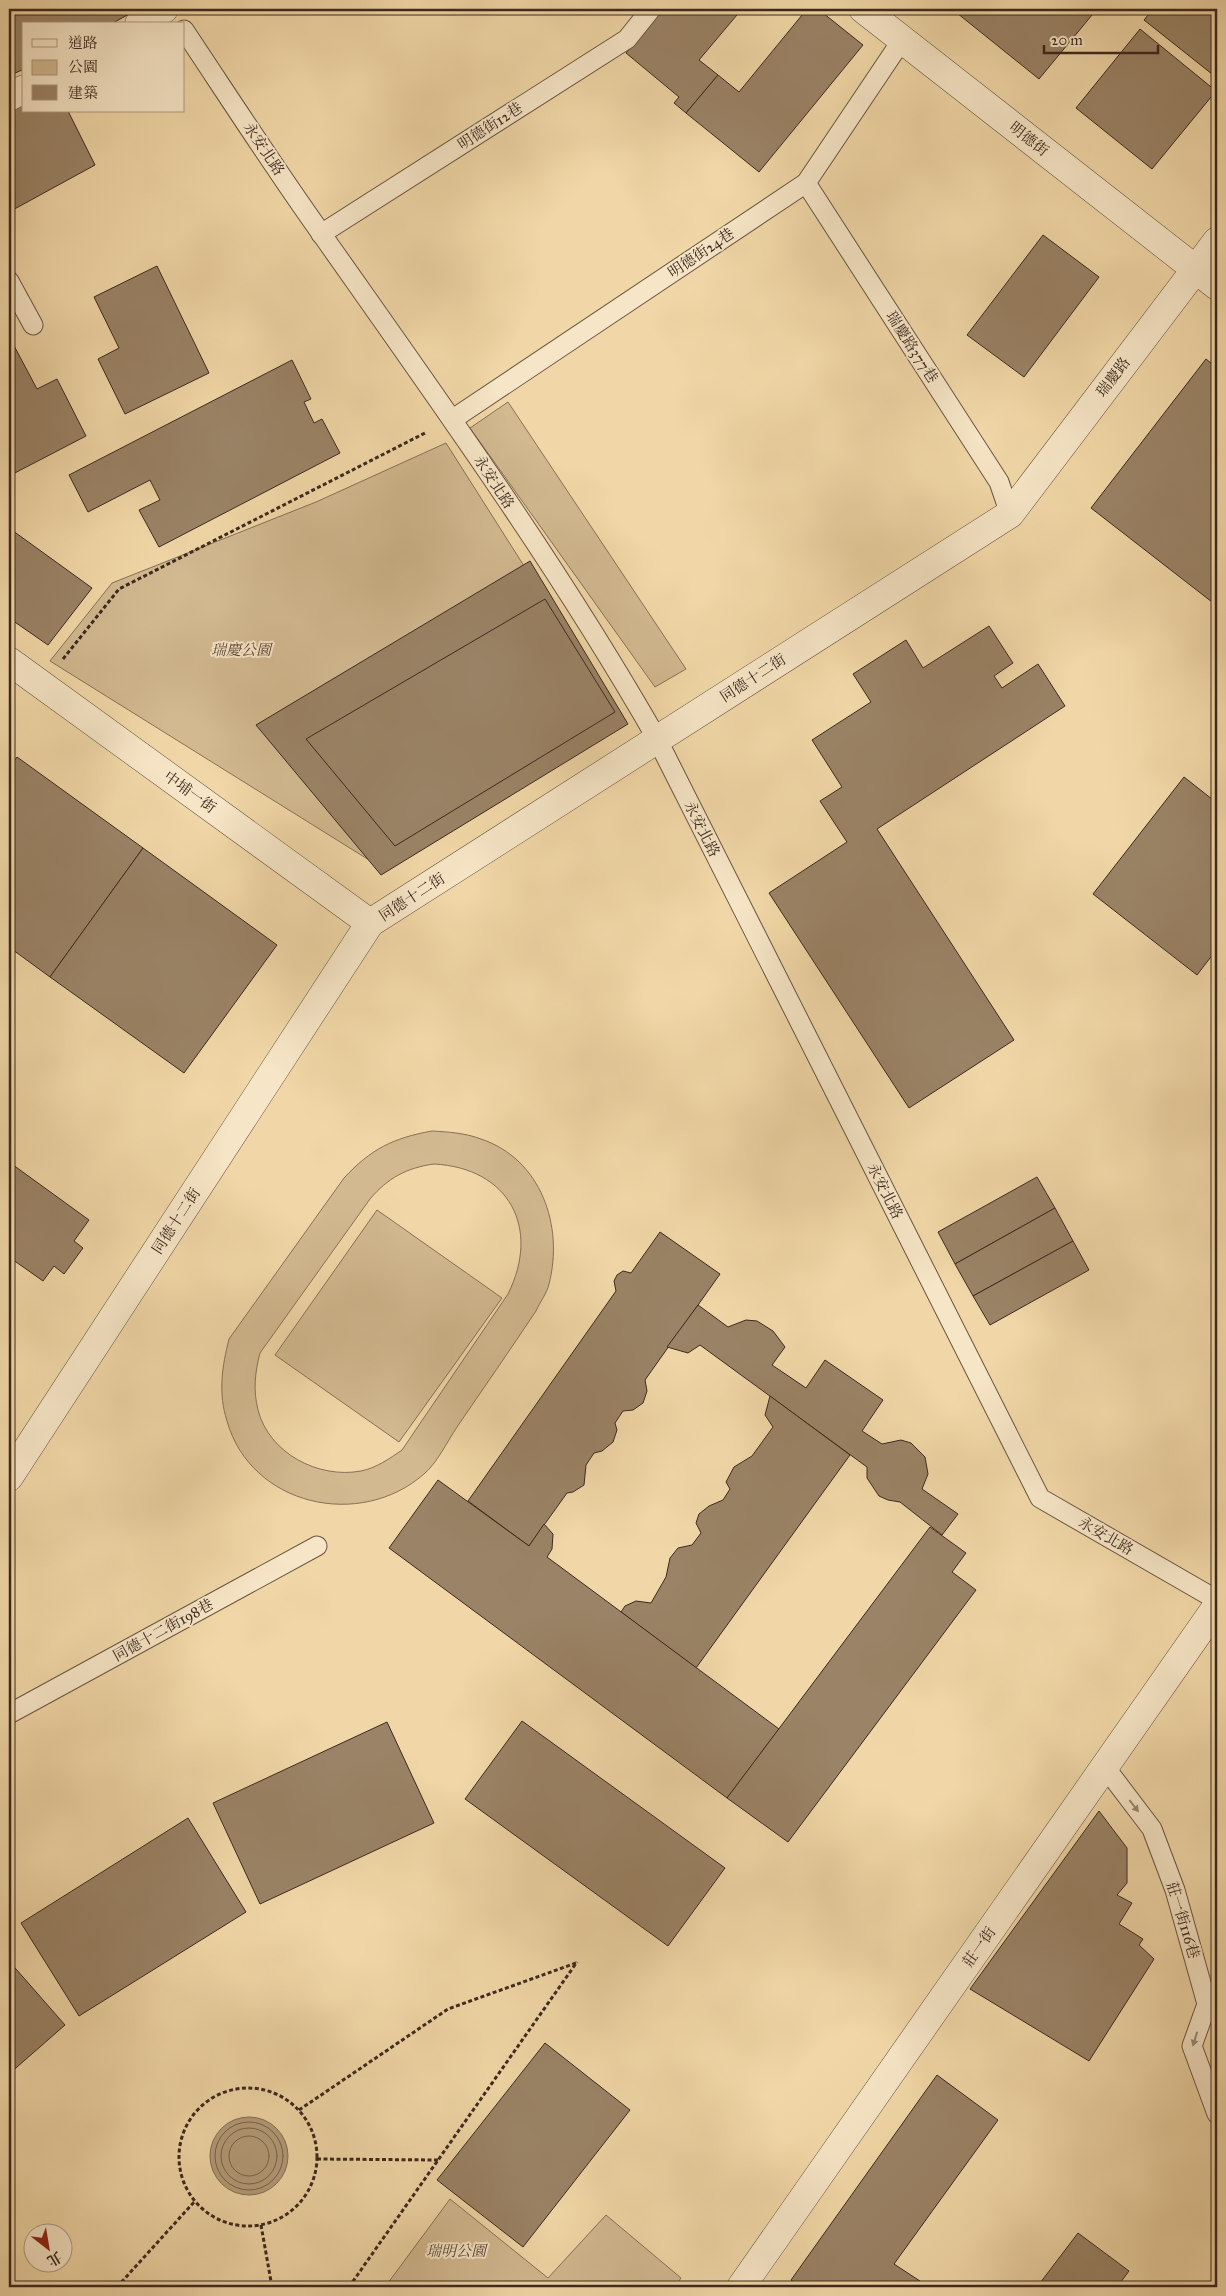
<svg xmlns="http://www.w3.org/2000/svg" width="1226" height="2296" viewBox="0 0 1226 2296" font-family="'IM FELL Great Primer','Noto Serif TC',serif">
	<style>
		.green { fill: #d2b990; stroke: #877158; fill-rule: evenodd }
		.water { fill: #b39c79; stroke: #836e55 }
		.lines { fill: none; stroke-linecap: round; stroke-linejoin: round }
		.shore { stroke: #78624c; stroke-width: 1 }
		.building { fill: #9a8366; stroke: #3c291f }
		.lane-casing { stroke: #695441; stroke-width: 21 }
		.street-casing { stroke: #695441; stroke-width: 29 }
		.path { stroke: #3c291f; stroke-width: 3; stroke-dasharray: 4 2.5; stroke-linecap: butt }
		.lane { stroke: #f6e5c6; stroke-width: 19 }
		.street { stroke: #f6e5c6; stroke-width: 28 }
		.oneway { fill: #998772 }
		.labels { text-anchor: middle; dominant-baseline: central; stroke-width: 4; stroke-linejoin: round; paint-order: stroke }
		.street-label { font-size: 15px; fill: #3c291f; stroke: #f6e5c6 }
		.park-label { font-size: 15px; font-style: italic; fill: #5a4636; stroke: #f6e5c6 }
	</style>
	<rect width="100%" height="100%" fill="#f1d7a7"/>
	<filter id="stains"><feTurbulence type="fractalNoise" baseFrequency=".004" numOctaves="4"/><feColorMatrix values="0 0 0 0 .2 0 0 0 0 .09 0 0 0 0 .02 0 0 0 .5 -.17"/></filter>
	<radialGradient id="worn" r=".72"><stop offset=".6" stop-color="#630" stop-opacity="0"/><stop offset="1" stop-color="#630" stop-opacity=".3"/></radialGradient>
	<g class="green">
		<path d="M508,402L686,669L655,687L470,428Z"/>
		<path d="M446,443L545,599L369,860L50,661L112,583L316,502Z"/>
		<path d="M432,1131C449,1132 465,1133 481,1139C541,1159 564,1226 549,1284C547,1293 540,1302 536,1311C510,1350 483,1389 457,1427C447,1442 437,1463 424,1474C360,1530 251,1506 227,1421C218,1393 222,1367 229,1339L344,1178C371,1149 393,1138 432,1131ZM434,1164C509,1168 541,1228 508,1294L402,1450C389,1459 376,1468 361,1471C318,1479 269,1453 258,1410C253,1390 255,1372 260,1353L370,1199C388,1178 406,1168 434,1164Z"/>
		<path d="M377,1210L502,1298L399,1442L275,1355Z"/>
		<path d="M450,2199L548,2278L606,2215L681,2278L675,2287H385Z"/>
	</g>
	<circle class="water" cx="249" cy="2156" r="39"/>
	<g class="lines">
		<g class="shore">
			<circle cx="249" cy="2156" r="34"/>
			<circle cx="249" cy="2156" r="28"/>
			<circle cx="249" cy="2156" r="20"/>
		</g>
	</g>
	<g class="building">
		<path d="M21,9H128L131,13L111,24H24V69L9,76V22Z"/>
		<path d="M662,9H742L699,60L718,75L686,113L674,103L679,97L626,53Z"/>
		<path d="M807,9H818L863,45L759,172L686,113L718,75L739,92Z"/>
		<path d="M952,9H1097L1039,79Z"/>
		<path d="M1153,9H1217V78L1144,20Z"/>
		<path d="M1140,29L1216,91L1152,169L1076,108Z"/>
		<path d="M24,99V111H68L95,165L9,212V106Z"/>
		<path d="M1043,235L1099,277L1024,377L967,335Z"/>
		<path d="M157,266L209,373L125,414L98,359L119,348L94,297Z"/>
		<path d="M11,340L37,389L57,379L86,436L9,476V341Z"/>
		<path d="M1206,359L1217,368V595L1212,602L1091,508Z"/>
		<path d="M292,360L311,399L304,402L314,423L322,419L340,453L159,547L139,510L160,500L150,480L88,512L69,475Z"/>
		<path d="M9,528L92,588L48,645L9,618Z"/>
		<path d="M530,561L628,724L381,875L256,725Z"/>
		<path d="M545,599L615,712L395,846L306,739Z"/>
		<path d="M989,626L1013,663L994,676L1002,688L1038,664L1065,706L877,829L1014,1040L909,1108L769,893L847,842L820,801L842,787L812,740L871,702L853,674L906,640L923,668Z"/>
		<path d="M17,757L143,848L50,977L9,947V768Z"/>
		<path d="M1184,777L1217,803V949L1197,975L1093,894Z"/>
		<path d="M143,848L277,945L184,1073L50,977Z"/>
		<path d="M9,1162L89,1220L74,1241L83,1248L64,1274L54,1266L43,1281L9,1257Z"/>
		<path d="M1037,1177L1055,1208L955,1264L938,1232Z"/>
		<path d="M1055,1208L1073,1241L973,1296L955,1264Z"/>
		<path d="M660,1232L720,1274L645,1380L647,1391L643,1403L633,1410L623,1411L615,1423L617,1430L613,1442L602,1451L594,1453L586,1465L584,1485L573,1492L567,1493L529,1546L468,1501L616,1291L614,1281L617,1275L623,1271L631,1273Z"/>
		<path d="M1073,1241L1089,1270L990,1325L973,1296Z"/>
		<path d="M698,1305L728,1327L746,1320L757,1321L773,1331L785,1347L772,1365L806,1388L825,1360L883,1400L862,1431L882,1444L901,1440L911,1443L925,1457L928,1474L922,1489L958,1514L942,1535L900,1502L888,1500L879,1496L867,1478V1467L700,1345L688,1353L667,1347Z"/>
		<path d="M770,1396L850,1455L696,1668L621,1612L625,1606L636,1601L651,1603L666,1577L670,1558L678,1548L692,1545L701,1533L696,1523L699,1514L709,1506L723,1500L730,1489L726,1482L734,1467L752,1456L773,1427L765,1415Z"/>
		<path d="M438,1480L529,1546L544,1524L553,1534L552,1549L547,1557L779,1729L727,1798L389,1548Z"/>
		<path d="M930,1527L966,1553L952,1572L976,1590L788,1842L727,1798Z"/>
		<path d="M522,1721L725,1868L668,1946L465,1799Z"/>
		<path d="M387,1722L434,1823L260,1904L213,1803Z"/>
		<path d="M1099,1811L1127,1848V1883L1117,1895L1132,1903L1119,1924L1143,1939L1139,1945L1154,1959L1089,2061L970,1989Z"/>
		<path d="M188,1818L246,1912L79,2016L21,1923Z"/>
		<path d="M9,1961L65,2025L9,2074Z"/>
		<path d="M545,2043L630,2110L523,2247L437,2180Z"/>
		<path d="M937,2075L998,2120L894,2264L929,2287H800L791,2280Z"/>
		<path d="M1078,2233L1129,2271L1117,2287H1037Z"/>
	</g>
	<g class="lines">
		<g class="lane-casing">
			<g id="lane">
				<path d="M184,30C230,99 275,169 323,236C439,401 557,564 657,739L1040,1498L1217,1600"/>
				<path d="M806,183L999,482L1010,514"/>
				<path d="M321,234L627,39L651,9"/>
				<path d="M9,281L33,325"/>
				<path d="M453,419L806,183L902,40"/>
				<path d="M9,1714L317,1546"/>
				<path d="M1105,1767L1152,1829L1175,1890L1207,2004L1192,2046L1217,2114"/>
			</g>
		</g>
		<g class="street-casing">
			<g id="street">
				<path d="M863,9L1217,286"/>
				<path d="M139,24L164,9"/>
				<path d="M9,97L24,89"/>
				<path d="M9,661L370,923"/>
				<path d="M9,1477L370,923L1010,514L1217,241"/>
				<path d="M741,2287L1217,1606"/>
			</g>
		</g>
		<g class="path">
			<path d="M63,659L119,589L425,433"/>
			<circle cx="248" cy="2157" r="69"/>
			<path d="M299,2110L448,2009L576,1963"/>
			<path d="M317,2159L439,2160"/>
			<path d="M261,2225L272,2287"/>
			<path d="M117,2287L195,2201"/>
			<path d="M349,2287L577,1962"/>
		</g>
		<use href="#lane" class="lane"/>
		<use href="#street" class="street"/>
	</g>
	<defs><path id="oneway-solid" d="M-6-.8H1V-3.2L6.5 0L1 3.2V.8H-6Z" transform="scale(1.25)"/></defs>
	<g class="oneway">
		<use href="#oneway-solid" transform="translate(1134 1806) rotate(52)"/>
		<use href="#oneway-solid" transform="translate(1195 2039) rotate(107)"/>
	</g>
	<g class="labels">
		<g class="street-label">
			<text transform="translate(490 126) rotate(-33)">明德街12巷</text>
			<text transform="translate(1029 139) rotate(38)">明德街</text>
			<text transform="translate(264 149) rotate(56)">永安北路</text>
			<text transform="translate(701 253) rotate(-34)">明德街24巷</text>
			<text transform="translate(912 347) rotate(57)">瑞慶路377巷</text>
			<text transform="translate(1113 377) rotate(-53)">瑞慶路</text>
			<text transform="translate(494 482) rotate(57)">永安北路</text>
			<text transform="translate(753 678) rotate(-33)">同德十二街</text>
			<text transform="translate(190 792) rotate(36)">中埔一街</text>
			<text transform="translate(702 829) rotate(63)">永安北路</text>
			<text transform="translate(412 897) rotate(-33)">同德十二街</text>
			<text transform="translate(885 1191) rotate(63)">永安北路</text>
			<text transform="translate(176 1221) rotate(-57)">同德十二街</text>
			<text transform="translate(1106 1536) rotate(30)">永安北路</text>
			<text transform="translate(163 1630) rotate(-29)">同德十二街198巷</text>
			<text transform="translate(1183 1920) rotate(73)">莊一街116巷</text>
			<text transform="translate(979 1947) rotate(-55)">莊一街</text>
		</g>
		<g class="park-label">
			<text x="241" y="650">瑞慶公園</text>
			<text x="456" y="2251">瑞明公園</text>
		</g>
	</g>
	<rect width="1226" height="2296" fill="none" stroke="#f1d7a7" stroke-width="30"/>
	<rect x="10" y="10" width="1206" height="2276" fill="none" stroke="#3c291f" stroke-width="2.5"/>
	<rect x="15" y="15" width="1196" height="2266" fill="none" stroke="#3c291f"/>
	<rect x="22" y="22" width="162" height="90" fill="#f6e5c6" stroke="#ac9a83"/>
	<rect x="32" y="39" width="25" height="8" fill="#f6e5c6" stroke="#ac9a83"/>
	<text x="68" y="48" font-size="15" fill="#3c291f">道路</text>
	<rect x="32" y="60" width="25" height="15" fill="#d2b990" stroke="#ac9a83"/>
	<text x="68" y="72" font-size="15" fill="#3c291f">公園</text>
	<rect x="32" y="85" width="25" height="15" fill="#9a8366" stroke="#ac9a83"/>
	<text x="68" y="98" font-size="15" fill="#3c291f">建築</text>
	<g transform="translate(48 2248) rotate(149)"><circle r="24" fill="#f6e5c6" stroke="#ac9a83"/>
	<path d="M0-4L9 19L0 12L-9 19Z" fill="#8f2418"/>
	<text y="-8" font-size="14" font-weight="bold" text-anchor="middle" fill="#3c291f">北</text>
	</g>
	<path d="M1044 45v8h114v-8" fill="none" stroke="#3c291f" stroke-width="2.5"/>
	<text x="1051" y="45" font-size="15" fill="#3c291f" stroke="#f6e5c6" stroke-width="4" paint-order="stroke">20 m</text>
	<rect width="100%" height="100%" filter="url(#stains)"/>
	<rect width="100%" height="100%" fill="url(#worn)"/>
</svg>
